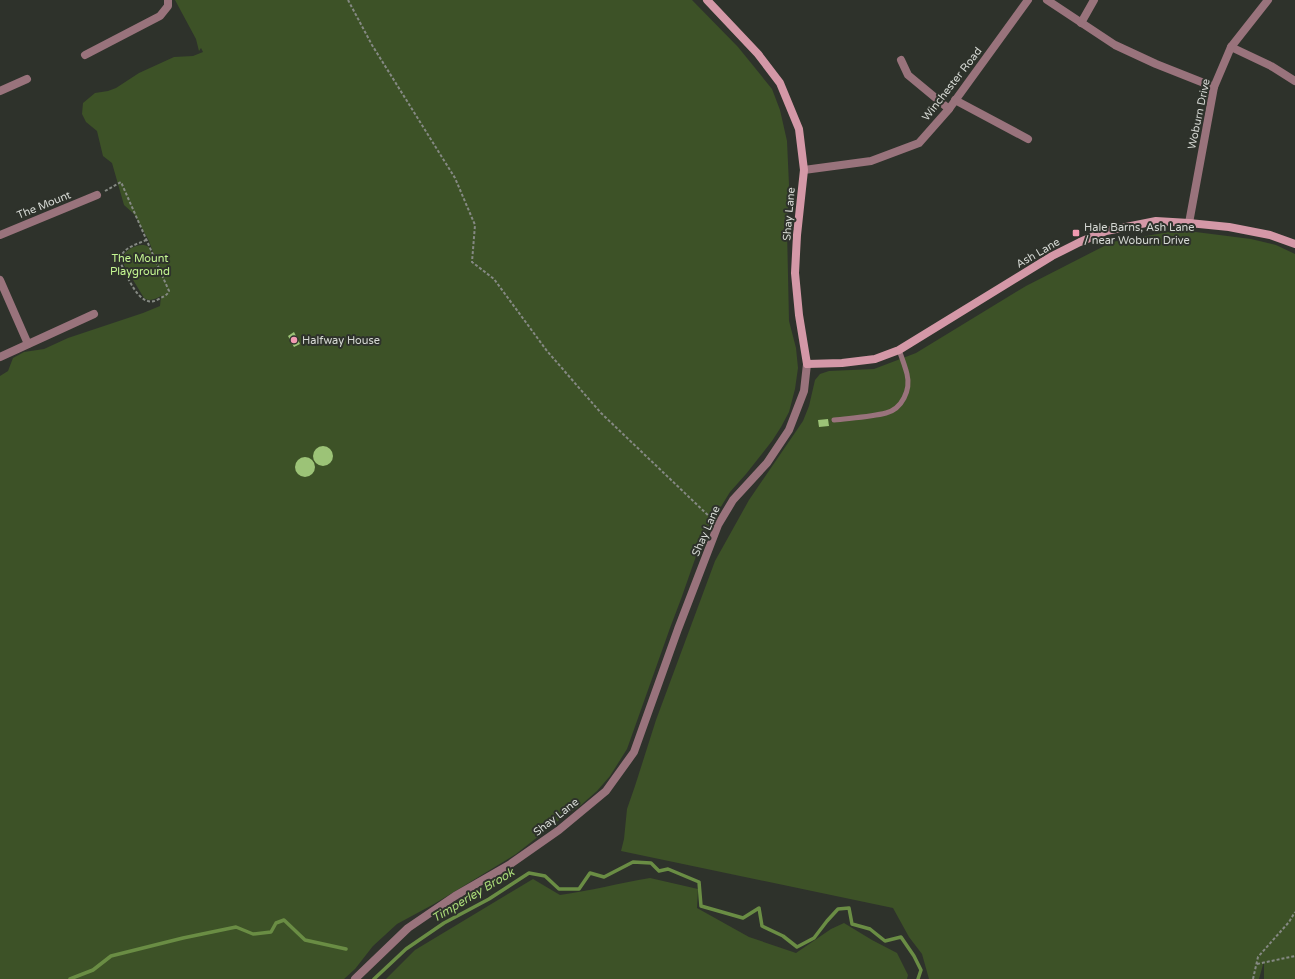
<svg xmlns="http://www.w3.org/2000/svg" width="1295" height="979" viewBox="0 0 1295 979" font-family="'Varela Round',sans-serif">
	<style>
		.green { fill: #3d5227 }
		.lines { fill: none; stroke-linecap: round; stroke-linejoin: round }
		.stream { stroke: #6a8d44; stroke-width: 3.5 }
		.building { fill: #9cc377 }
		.path { stroke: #858983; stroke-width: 2; stroke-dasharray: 3 2; stroke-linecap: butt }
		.lane { stroke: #99737c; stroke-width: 5 }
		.street { stroke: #99737c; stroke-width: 8 }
		.secondary { stroke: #d498a7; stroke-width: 8 }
		.poi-dot { fill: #f19ab1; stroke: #2e322b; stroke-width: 1.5 }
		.labels { text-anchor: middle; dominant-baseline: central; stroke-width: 4; stroke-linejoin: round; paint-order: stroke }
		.street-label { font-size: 11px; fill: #d5d8d3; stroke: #2e322b }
		.poi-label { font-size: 11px; fill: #d5d8d3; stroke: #2e322b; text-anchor: start }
		.park-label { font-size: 11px; fill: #c5f792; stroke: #2e322b }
		.water-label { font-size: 12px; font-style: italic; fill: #aadb78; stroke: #2e322b }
	</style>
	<rect width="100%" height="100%" fill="#2e322b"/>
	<g class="green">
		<path d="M175,0H692L738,47L772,89L780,110L787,141L789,185L787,229L789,321L796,348L798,368L795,389L789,412L781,427L772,441L746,474L730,492L711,523L701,542L681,599L670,628L627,749L610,776L597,791L581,805L563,817L516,854L434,904L397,924L373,946L355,969L344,979H0V376L8,371L13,358L24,352L44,349L68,338L143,313L160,306L161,296C155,299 150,302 144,298L124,265L122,258C125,249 141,241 149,247L160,272L149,241L134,214L124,205L112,163L103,156L97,131L86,122L82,114L83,103L95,93L108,91L116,88L139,73L174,57L193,56L203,52L201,48L199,51L196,39Z"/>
		<path d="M1180,230L1251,239L1276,245L1295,254V979H1264V961L1259,979H929L922,954L909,937L893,908L621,851L624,839L627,809L635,786L656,720L715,561L749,500L803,421L809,406L815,380L820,374L829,371L874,369L916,353L1026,286L1112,242Z"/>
		<path d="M650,878L698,889L697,908L749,937L796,953L831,929L844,923L872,940L897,953L908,975L907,979H386L415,950L533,879L560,895C590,891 619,883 650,878Z"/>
	</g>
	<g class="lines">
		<g class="stream">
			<path d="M70,979L93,970L111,956L183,938L236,927L253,934L271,932L276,923L284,920L305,940L346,949"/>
			<path d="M374,979L406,949L444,923L489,899L529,873L545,876L559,889H579L590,873L604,877L633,862L651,863L659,871L668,869L699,882L701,906L743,918L759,908L762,926L783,936L797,947L814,938L827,921L838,909L849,908L852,924L870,929L885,941L901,937L914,956L921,970L918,979"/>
		</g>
	</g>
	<g class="building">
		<path d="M294,332L300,344L294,347L288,336Z"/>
		<path d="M828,419L829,426L819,427L818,420Z"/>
		<circle cx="323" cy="456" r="10"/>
		<circle cx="305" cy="467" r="10"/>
	</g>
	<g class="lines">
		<g class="path">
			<path d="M348,0L372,45L455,178L475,225L472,262L494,279L547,351L601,413L712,519"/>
			<path d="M105,191L121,182L169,291C167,296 162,297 157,300C139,309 127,275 120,262C120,248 136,245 146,240"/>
			<path d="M1257,964L1295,956"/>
			<path d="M1253,979L1258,957L1289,922L1295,912"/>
		</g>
		<path class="lane" d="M834,420C850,418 871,417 886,413C902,409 911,390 907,374C905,366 902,358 899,350"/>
		<g class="street">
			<path d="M1047,0L1115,45L1156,64L1214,87"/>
			<path d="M1081,23L1094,0"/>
			<path d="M1231,47L1271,66L1295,81"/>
			<path d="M85,55L160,16L168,6V0"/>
			<path d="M901,60L908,75L949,109"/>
			<path d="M0,91L27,79"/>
			<path d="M955,100L1028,139"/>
			<path d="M804,170L871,161L919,143L949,109L1028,0"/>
			<path d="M1189,223L1214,87L1231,47L1268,0"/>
			<path d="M0,235L97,195"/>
			<path d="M0,280L28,344"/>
			<path d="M0,357L94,314"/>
			<path d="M355,979L408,928L455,896L509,865L559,830L606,791L634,752L678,629L718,525L733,500L767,463L789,430L804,391L807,364"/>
		</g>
		<path class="secondary" d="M707,0L758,54L780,83L799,129L804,170L797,235L795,273L799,315L807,364L842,363L875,359L899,350L1052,256L1080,242L1106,231L1156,221L1189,223L1229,227L1270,235L1295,244"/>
	</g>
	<g class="poi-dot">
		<rect x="1072" y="229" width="8" height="8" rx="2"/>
		<circle cx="294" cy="340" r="4"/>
	</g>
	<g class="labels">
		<g class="street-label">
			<text transform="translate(952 84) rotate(-52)">Winchester Road</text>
			<text transform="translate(1199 114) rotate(-78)">Woburn Drive</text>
			<text transform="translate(44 205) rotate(-22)">The Mount</text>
			<text transform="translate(789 214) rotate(-85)">Shay Lane</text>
			<text transform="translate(1038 253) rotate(-30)">Ash Lane</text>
			<text transform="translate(706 531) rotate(-66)">Shay Lane</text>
			<text transform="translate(556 817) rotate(-38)">Shay Lane</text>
		</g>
		<g class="poi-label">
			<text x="1084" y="227">Hale Barns, Ash Lane<tspan x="1084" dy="13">/ near Woburn Drive</tspan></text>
			<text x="302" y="340">Halfway House</text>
		</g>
		<g class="park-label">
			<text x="140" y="258">The Mount<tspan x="140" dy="13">Playground</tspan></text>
		</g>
		<g class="water-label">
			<text transform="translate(473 895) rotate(-31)">Timperley Brook</text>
		</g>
	</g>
</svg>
